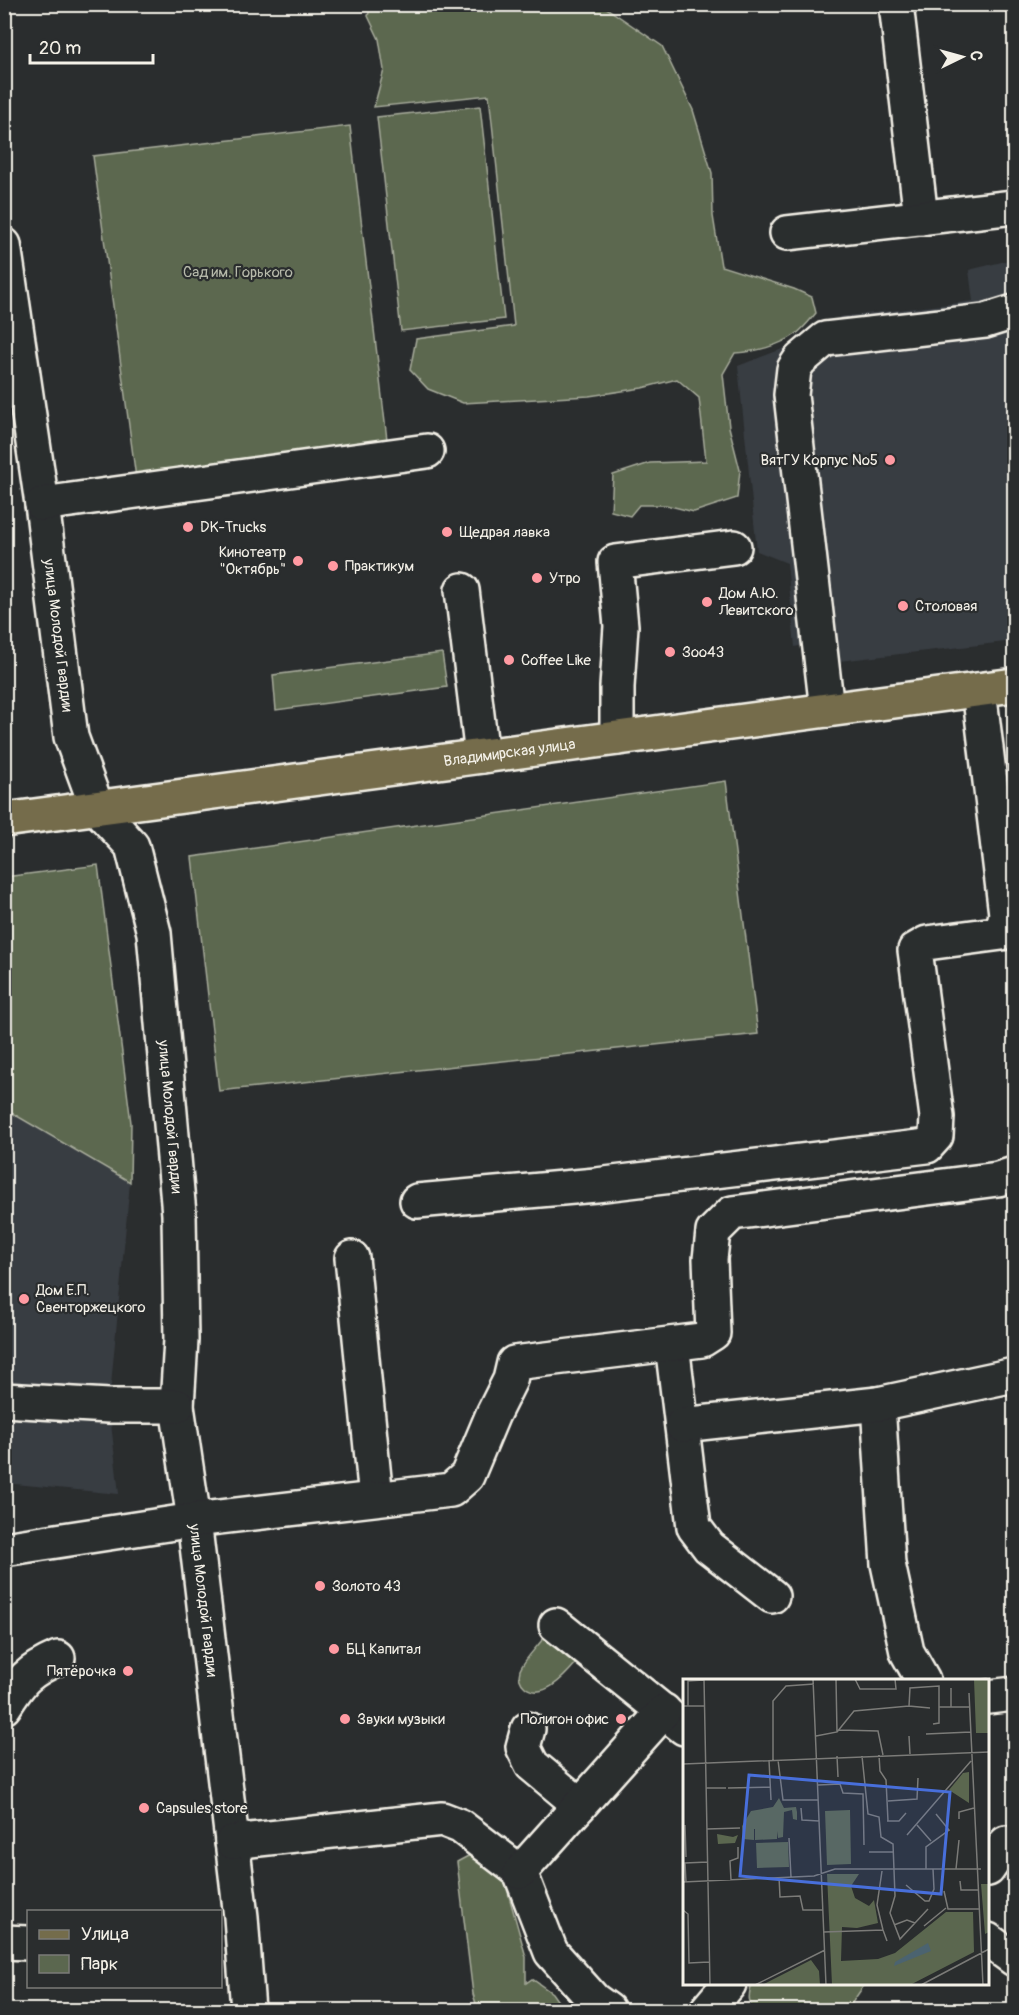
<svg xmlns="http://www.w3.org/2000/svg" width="1019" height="2015" viewBox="0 0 1019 2015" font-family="Pangolin,sans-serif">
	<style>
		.built { fill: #393d43 }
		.green { fill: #5b674f; stroke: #a8ac9c; stroke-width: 1.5 }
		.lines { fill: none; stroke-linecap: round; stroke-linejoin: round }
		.minor-casing { stroke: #f4f1e8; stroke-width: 38 }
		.major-casing { stroke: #f4f1e8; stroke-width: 38 }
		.minor { stroke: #2a2d2e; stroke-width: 33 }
		.major { stroke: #746c4b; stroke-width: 33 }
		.poi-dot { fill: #ff9aa2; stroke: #2a2d2e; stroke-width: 2 }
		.labels { text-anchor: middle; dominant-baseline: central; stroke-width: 4.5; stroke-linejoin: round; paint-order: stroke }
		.park-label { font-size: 15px; fill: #b7baab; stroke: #2a2d2e }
		.poi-label { font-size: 15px; fill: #f4f1e8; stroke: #2a2d2e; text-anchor: start }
		.street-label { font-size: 15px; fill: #f4f1e8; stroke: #2a2d2e }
		.inset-road { fill: none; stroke: #7b7b78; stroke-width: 1.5 }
		.view { fill: #486fdb; fill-opacity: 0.15; stroke: #486fdb; stroke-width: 3 }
		.inset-edge { fill: none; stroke: #f4f1e8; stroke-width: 3 }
	</style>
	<rect width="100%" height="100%" fill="#2a2d2e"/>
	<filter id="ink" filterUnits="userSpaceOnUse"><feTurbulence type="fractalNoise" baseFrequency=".0167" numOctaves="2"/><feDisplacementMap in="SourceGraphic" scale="12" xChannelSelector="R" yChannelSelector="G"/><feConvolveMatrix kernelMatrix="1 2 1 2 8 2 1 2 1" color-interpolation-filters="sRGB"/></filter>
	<g filter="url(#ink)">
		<g class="built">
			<path d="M1014,259V641L821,663L819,641L795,647L787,563L757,551L738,366L839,327V317L973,301L969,270Z"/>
			<path d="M4,1109L130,1182L109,1406L119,1494L5,1483Z"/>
		</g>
		<g class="green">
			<path d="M371,5H602L662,46L693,110L712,173L713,216L721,266L794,289L812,297L816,313C810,320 803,329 796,334C779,346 755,352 735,353L723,374L729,427L740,470L737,498L694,512L666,505H639L630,516L611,511L613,475L650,463L706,461L699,398L677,379L642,388L589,396L463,403L428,389L410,370L416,339L514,326L489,95L374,107L384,70L379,39L368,16Z"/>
			<path d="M480,106L504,319L401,331L377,117Z"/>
			<path d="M350,126L388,448L136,478L93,156Z"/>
			<path d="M442,653L447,687L276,710L273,675Z"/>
			<path d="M726,781L758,1034L219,1091L192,857Z"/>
			<path d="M98,865L131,1123L130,1182L5,1109V877Z"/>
			<path d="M543,1639L576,1663C565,1676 543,1701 525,1687C520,1683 518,1676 520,1670C524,1660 536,1648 543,1639Z"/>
			<path d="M472,1854L504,1878L526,1957V1983L532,1979L552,1993L564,2010H478L473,1994L457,1862Z"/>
			<path d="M752,1984H865L847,2010H754C747,2002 749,1994 752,1984Z"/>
		</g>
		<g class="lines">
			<g class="minor-casing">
				<g id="minor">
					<path d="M896,4L921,218"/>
					<path d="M787,233L1014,207"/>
					<path id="s1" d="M4,245L42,504L71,737L97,808L132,846L154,933L179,1214L181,1340L177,1406L194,1520L241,1917L248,2010"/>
					<path d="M42,504L427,451"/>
					<path d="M462,590L482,756"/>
					<path d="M827,710L791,395L794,369L800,360L825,339L985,321L1014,312"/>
					<path d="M617,738V687L621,626L615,562L734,547"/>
					<path d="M417,1201L596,1185L927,1146L936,1136L937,1117L915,950L927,943L1002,933L1006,914L979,690"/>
					<path d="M352,1258L376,1498"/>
					<path d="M672,1344L694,1527L709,1547L772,1596"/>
					<path d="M4,1400L109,1406H177"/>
					<path d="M878,1404L888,1564L907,1652L923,1680"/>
					<path d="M682,1425L878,1404L1014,1375"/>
					<path d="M4,1549L194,1520L451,1490L467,1476L493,1414L510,1380L514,1363L702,1340L713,1333L710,1259L713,1232L732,1213L998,1179L1014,1174"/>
					<path d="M556,1625L684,1728"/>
					<path d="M988,1697L1014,1694"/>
					<path d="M4,1707C21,1680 28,1671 58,1658"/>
					<path d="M528,1729L523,1747L532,1765L580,1805"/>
					<path d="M232,1842L442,1819L460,1826L520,1872L551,1952L594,2000L608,2010"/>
					<path d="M988,1869L1006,1843"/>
					<path d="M520,1872L664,1711"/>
					<path d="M988,1940L1014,1959"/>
					<path d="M4,1942L28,1943"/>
					<path d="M707,2010L729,1984"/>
				</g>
			</g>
			<g class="major-casing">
				<g id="major">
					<path id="s2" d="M4,820L1014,685"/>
				</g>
			</g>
			<use href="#minor" class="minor"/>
			<use href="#major" class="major"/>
		</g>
	</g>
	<g class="poi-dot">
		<circle cx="890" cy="460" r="6"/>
		<circle cx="188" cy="527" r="6"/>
		<circle cx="447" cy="532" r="6"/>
		<circle cx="298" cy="561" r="6"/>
		<circle cx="333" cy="566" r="6"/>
		<circle cx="537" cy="578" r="6"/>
		<circle cx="707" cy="602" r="6"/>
		<circle cx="903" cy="606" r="6"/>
		<circle cx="670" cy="652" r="6"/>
		<circle cx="509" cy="660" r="6"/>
		<circle cx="24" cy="1299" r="6"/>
		<circle cx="320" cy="1586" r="6"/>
		<circle cx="334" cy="1649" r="6"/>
		<circle cx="128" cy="1671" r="6"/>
		<circle cx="345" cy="1719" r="6"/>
		<circle cx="621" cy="1719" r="6"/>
		<circle cx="144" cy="1808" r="6"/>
	</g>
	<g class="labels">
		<g class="park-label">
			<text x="238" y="272">Сад им. Горького</text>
		</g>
		<g class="poi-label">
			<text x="878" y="460" text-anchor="end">ВятГУ Корпус №5</text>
			<text x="200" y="527">DK-Trucks</text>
			<text x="459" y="532">Щедрая лавка</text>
			<text x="286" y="552" text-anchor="end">Кинотеатр<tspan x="286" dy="17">"Октябрь"</tspan></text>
			<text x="345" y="566">Практикум</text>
			<text x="549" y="578">Утро</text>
			<text x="719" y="593">Дом А.Ю.<tspan x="719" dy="17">Левитского</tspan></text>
			<text x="915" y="606">Столовая</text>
			<text x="682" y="652">Зоо43</text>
			<text x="521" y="660">Coffee Like</text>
			<text x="36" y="1290">Дом Е.П.<tspan x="36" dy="17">Свенторжецкого</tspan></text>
			<text x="332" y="1586">Золото 43</text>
			<text x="346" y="1649">БЦ Капитал</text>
			<text x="116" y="1671" text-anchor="end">Пятёрочка</text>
			<text x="357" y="1719">Звуки музыки</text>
			<text x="609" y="1719" text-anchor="end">Полигон офис</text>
			<text x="156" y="1808">Capsules store</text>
		</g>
		<g class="street-label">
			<text stroke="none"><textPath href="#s1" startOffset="394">улица Молодой Гвардии</textPath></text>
			<text stroke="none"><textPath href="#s2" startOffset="510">Владимирская улица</textPath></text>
			<text stroke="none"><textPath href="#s1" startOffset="898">улица Молодой Гвардии</textPath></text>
			<text stroke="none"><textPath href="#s1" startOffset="1384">улица Молодой Гвардии</textPath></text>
		</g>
	</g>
	<g transform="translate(683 1679)">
		<rect width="306" height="306" fill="#2a2d2e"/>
		<path d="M291,0H306V54H293ZM286,93V124L266,111L280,94ZM96,119L101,129L113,128L114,133V141L110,140L109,131L101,133L100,158L95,159L94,152V160L72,161V150H94H71V161L60,160L59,147L68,132L90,128ZM167,131L168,185L144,186L142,132ZM34,155L50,158L55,156L52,164L35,165ZM105,163L106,188L74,189L73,164ZM144,195H176L168,207L172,219L186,227L191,221L195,244L174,249L159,248L158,282L195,280L212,274L263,233H290L291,273L227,306H149ZM298,205H306V253L302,255ZM128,281L136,292L137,306H79Z" fill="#5b674f"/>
		<path d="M245,264L248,272L211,287L212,283Z" fill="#4b6370"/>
		<path class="inset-road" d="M21,0L27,306M130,0L143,306M172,0L177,10H213L212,0M268,9V28M286,14L300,306M0,27H22M5,27V2L21,1M256,28H287M247,29L226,27L227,9L256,7V44L250,45M156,51L195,52L200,76M154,53L171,32L226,27M243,55L288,53M133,57L154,53L153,0M226,57L227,75M196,76L197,92L203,101L205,142M154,77L155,98M179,77L185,135L196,138L198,158L210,165L212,217L207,234L217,260L245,230M86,81L88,121M90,81V22L103,7L131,5M95,81L100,121H135M0,85L306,73M135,106L157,105L160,114L180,115L181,166M23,109H43M45,109L87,108M205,122L234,120L235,99M118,129L119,141L136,142M276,140V133L291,129M204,142H216L223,134M2,146L3,178M234,146L248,162M24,150L57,149M224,156L288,82M106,159L108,198M186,173H210M243,190V168L266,151L253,135M273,190L276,161M199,192L194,226L200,251M96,198L97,218L117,217L120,231H140M48,201L47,182L55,179V168M277,202L278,211H295M0,203L131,197L152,190H298M3,203L2,184L25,183M223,206L242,222H246L251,210L250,190M261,212L265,230H296M0,231L5,235L6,284L26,283M211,246L224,241L232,244M241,247L263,229M141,253L200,251L204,262M72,306L142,271M238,306L306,270"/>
		<path class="view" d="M66,96L267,113L258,215L57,197Z"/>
		<rect width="306" height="306" class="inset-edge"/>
	</g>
	<rect width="1019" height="2015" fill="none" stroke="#2a2d2e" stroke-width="24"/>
	<rect x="12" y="12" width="995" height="1991" fill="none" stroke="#f4f1e8" stroke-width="2" filter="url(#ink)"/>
	<rect x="27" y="1910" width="195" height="78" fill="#2a2d2e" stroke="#7b7b78" stroke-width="1.5"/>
	<rect x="39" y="1930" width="30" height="9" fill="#746c4b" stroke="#7b7b78" stroke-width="1.5"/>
	<text x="81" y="1940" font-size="18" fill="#f4f1e8">Улица</text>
	<rect x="39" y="1955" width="30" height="18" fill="#5b674f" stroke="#7b7b78" stroke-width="1.5"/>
	<text x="81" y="1970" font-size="18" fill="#f4f1e8">Парк</text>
	<g transform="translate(962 57) rotate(85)" stroke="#2a2d2e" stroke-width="4.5" paint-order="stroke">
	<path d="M0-4.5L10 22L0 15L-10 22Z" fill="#f4f1e8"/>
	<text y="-9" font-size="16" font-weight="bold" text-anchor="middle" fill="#f4f1e8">С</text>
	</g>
	<path d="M30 54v9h123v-9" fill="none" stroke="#f4f1e8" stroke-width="3"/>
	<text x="39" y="54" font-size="18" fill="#f4f1e8" stroke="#2a2d2e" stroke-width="4.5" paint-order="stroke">20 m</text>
</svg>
